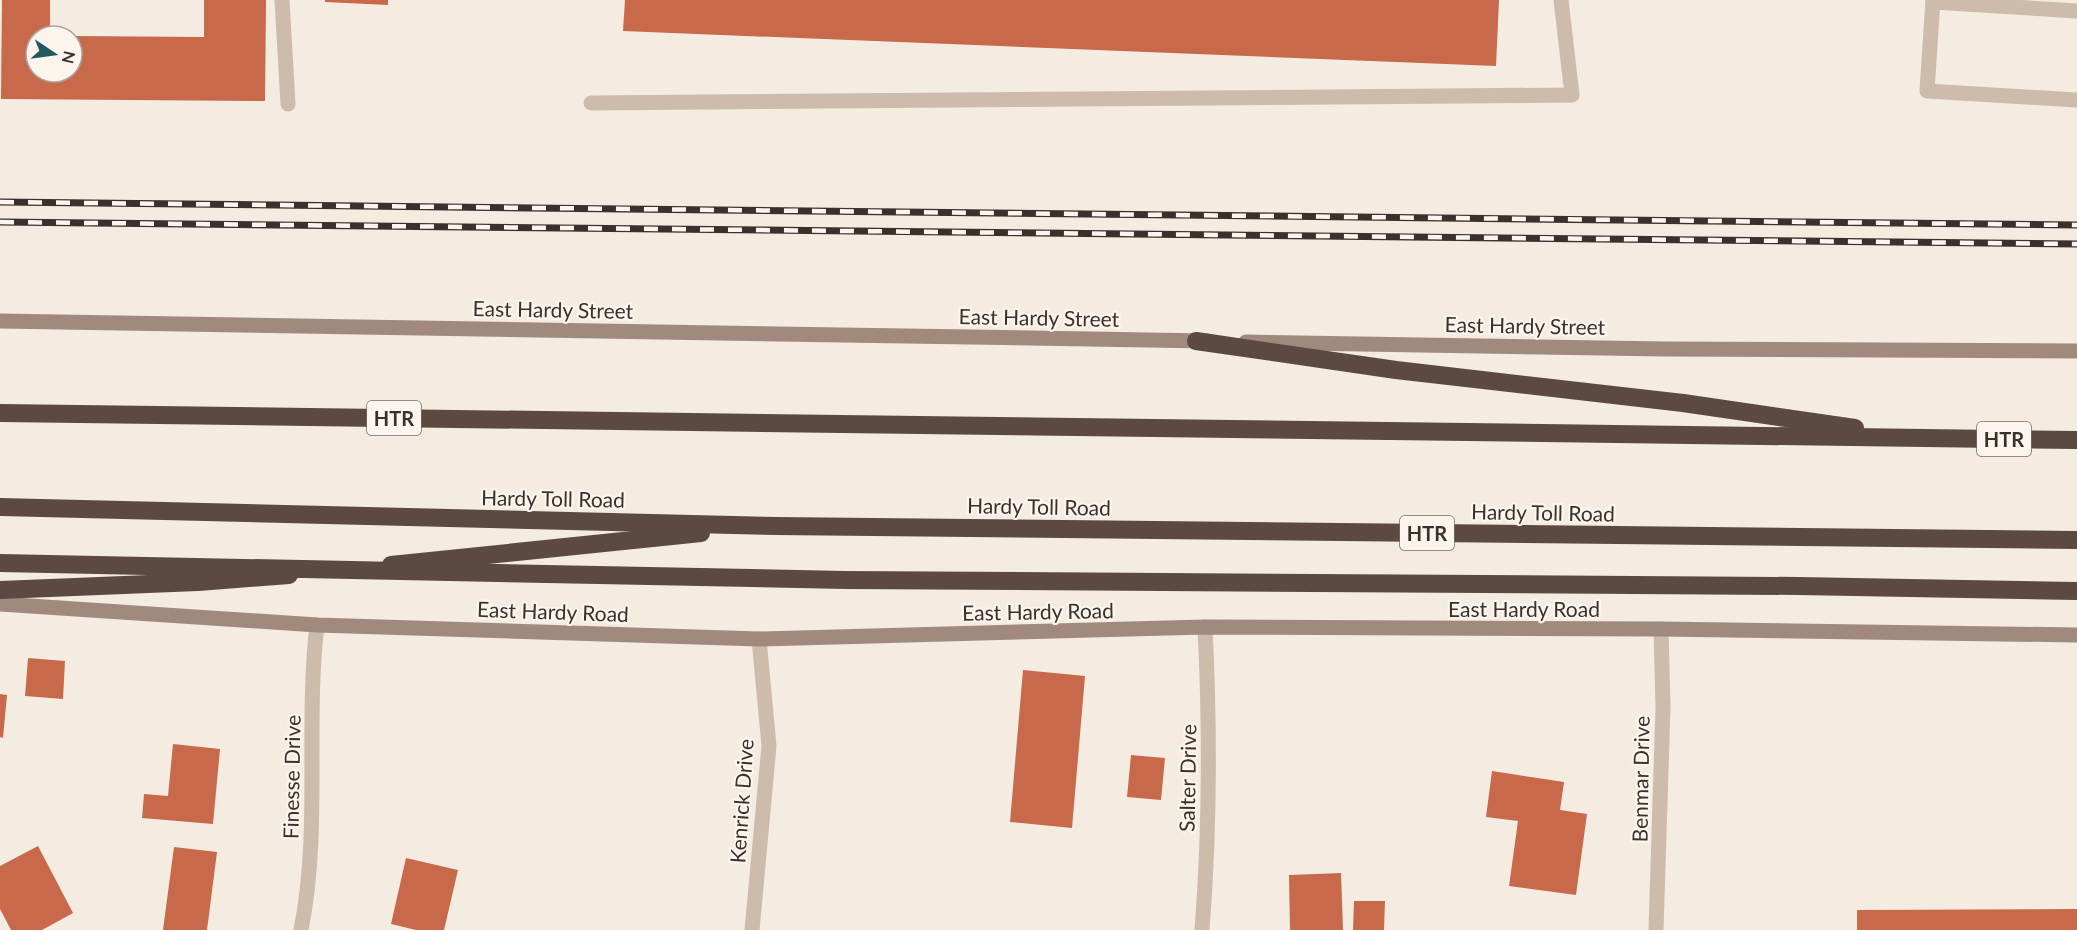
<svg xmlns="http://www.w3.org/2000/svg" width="2077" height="930" viewBox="0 0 2077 930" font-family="Lato,sans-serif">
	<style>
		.building { fill: #c8694b }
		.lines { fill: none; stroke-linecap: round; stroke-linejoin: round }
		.service { stroke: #cdbbac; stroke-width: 15 }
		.minor { stroke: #cdbbac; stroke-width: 15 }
		.secondary { stroke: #a18a7d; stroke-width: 15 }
		.motorway { stroke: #5c4a42; stroke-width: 18 }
		.rail-casing { stroke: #3b302b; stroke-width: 7 }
		.rail { stroke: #fbf5ee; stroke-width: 4.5; stroke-dasharray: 14; stroke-linecap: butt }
		.motorway-bridge { stroke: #5c4a42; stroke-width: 18 }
		.labels { text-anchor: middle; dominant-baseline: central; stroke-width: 4.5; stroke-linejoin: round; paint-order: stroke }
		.shield { fill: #fbf5ee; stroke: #756b66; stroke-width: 1.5 }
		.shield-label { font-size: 20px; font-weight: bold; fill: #3b302b }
		.street-label { font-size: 21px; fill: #3b302b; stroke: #fbf5ee }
	</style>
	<rect width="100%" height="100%" fill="#f4ebe1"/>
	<g class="building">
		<path d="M2,0H50V36H36V72H72V36L204,37V0H266L265,101L1,99Z"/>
		<path d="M325,0H388V5L325,2Z"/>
		<path d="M625,0H1499L1496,66L623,31Z"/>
		<path d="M28,658L65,661L63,699L25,696Z"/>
		<path d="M1023,670L1085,676L1072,828L1010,822Z"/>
		<path d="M0,694L7,695L3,738L0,737Z"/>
		<path d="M173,744L220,749L213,824L142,818L144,794L168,796Z"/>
		<path d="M1131,755L1165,758L1161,800L1127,797Z"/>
		<path d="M1492,771L1564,782L1560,810L1587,814L1576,895L1509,886L1518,821L1486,817Z"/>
		<path d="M38,846L73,913L42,930H11L0,909V866Z"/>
		<path d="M174,847L217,852L207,930H163Z"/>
		<path d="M406,858L458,870L444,930H416L391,924Z"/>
		<path d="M1341,873L1343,930H1290L1289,875Z"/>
		<path d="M1354,901H1385L1384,930H1353Z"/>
		<path d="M2077,909V930H1857V910Z"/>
	</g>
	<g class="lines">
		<g class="service">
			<path d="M282,0L288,104"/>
			<path d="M1933,0L1927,91L2077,100"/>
			<path d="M1933,2L2077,11"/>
			<path d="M591,103L1572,95L1561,0"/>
		</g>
		<g class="minor">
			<path d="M301,930C321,829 305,726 317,625"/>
			<path d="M752,930L769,746L759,639"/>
			<path d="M1202,930C1210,828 1210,729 1205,627"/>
			<path d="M1656,930L1663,707L1661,629"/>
		</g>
		<g class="secondary">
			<path d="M0,321L1207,341"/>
			<path d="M1246,342L1665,349L2077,351"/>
			<path d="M0,604L317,625L759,639L1205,627L1661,629L2077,635"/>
		</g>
		<g class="motorway">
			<path d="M1196,341L1396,370L1683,403L1855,428"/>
			<path d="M0,413L2077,440"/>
			<path d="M0,507L776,526L2077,540"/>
			<path d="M391,565L701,533"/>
			<path d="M1798,586L2077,591"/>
			<path d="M0,590L198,582L289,575"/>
		</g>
		<g class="rail-casing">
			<g id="rail">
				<path d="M0,202L2077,225"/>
				<path d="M0,222L2077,244"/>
			</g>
		</g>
		<use href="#rail" class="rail"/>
		<path class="motorway-bridge" d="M0,563L845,580L1798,586"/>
	</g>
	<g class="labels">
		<g class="shield">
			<rect x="367" y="401" width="54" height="34" rx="4.5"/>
			<rect x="1977" y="422" width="54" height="34" rx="4.5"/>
			<rect x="1400" y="516" width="54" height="34" rx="4.5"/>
		</g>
		<g class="shield-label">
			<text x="394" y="418">HTR</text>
			<text x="2004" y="439">HTR</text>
			<text x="1427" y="533">HTR</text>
		</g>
		<g class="street-label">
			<text transform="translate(553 309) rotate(1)">East Hardy Street</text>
			<text transform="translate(1039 317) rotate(1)">East Hardy Street</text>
			<text transform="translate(1525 325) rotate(1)">East Hardy Street</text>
			<text transform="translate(553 498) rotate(1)">Hardy Toll Road</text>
			<text transform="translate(1039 506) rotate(1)">Hardy Toll Road</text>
			<text transform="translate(1543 512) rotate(1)">Hardy Toll Road</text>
			<text x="1524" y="608">East Hardy Road</text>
			<text transform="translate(553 611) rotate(2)">East Hardy Road</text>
			<text transform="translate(1038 611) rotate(-1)">East Hardy Road</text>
			<text transform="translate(291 777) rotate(-89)">Finesse Drive</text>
			<text transform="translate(1187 778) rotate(-89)">Salter Drive</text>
			<text transform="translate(1640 779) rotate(-89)">Benmar Drive</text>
			<text transform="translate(741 801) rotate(-86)">Kenrick Drive</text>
		</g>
	</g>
	<g transform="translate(54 54) rotate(103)"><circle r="28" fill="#fbf5ee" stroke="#aea6a0" stroke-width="1.5"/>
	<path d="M0-4.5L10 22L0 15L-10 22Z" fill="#1f5a5e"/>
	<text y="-9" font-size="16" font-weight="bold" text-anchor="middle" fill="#3b302b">N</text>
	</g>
</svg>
